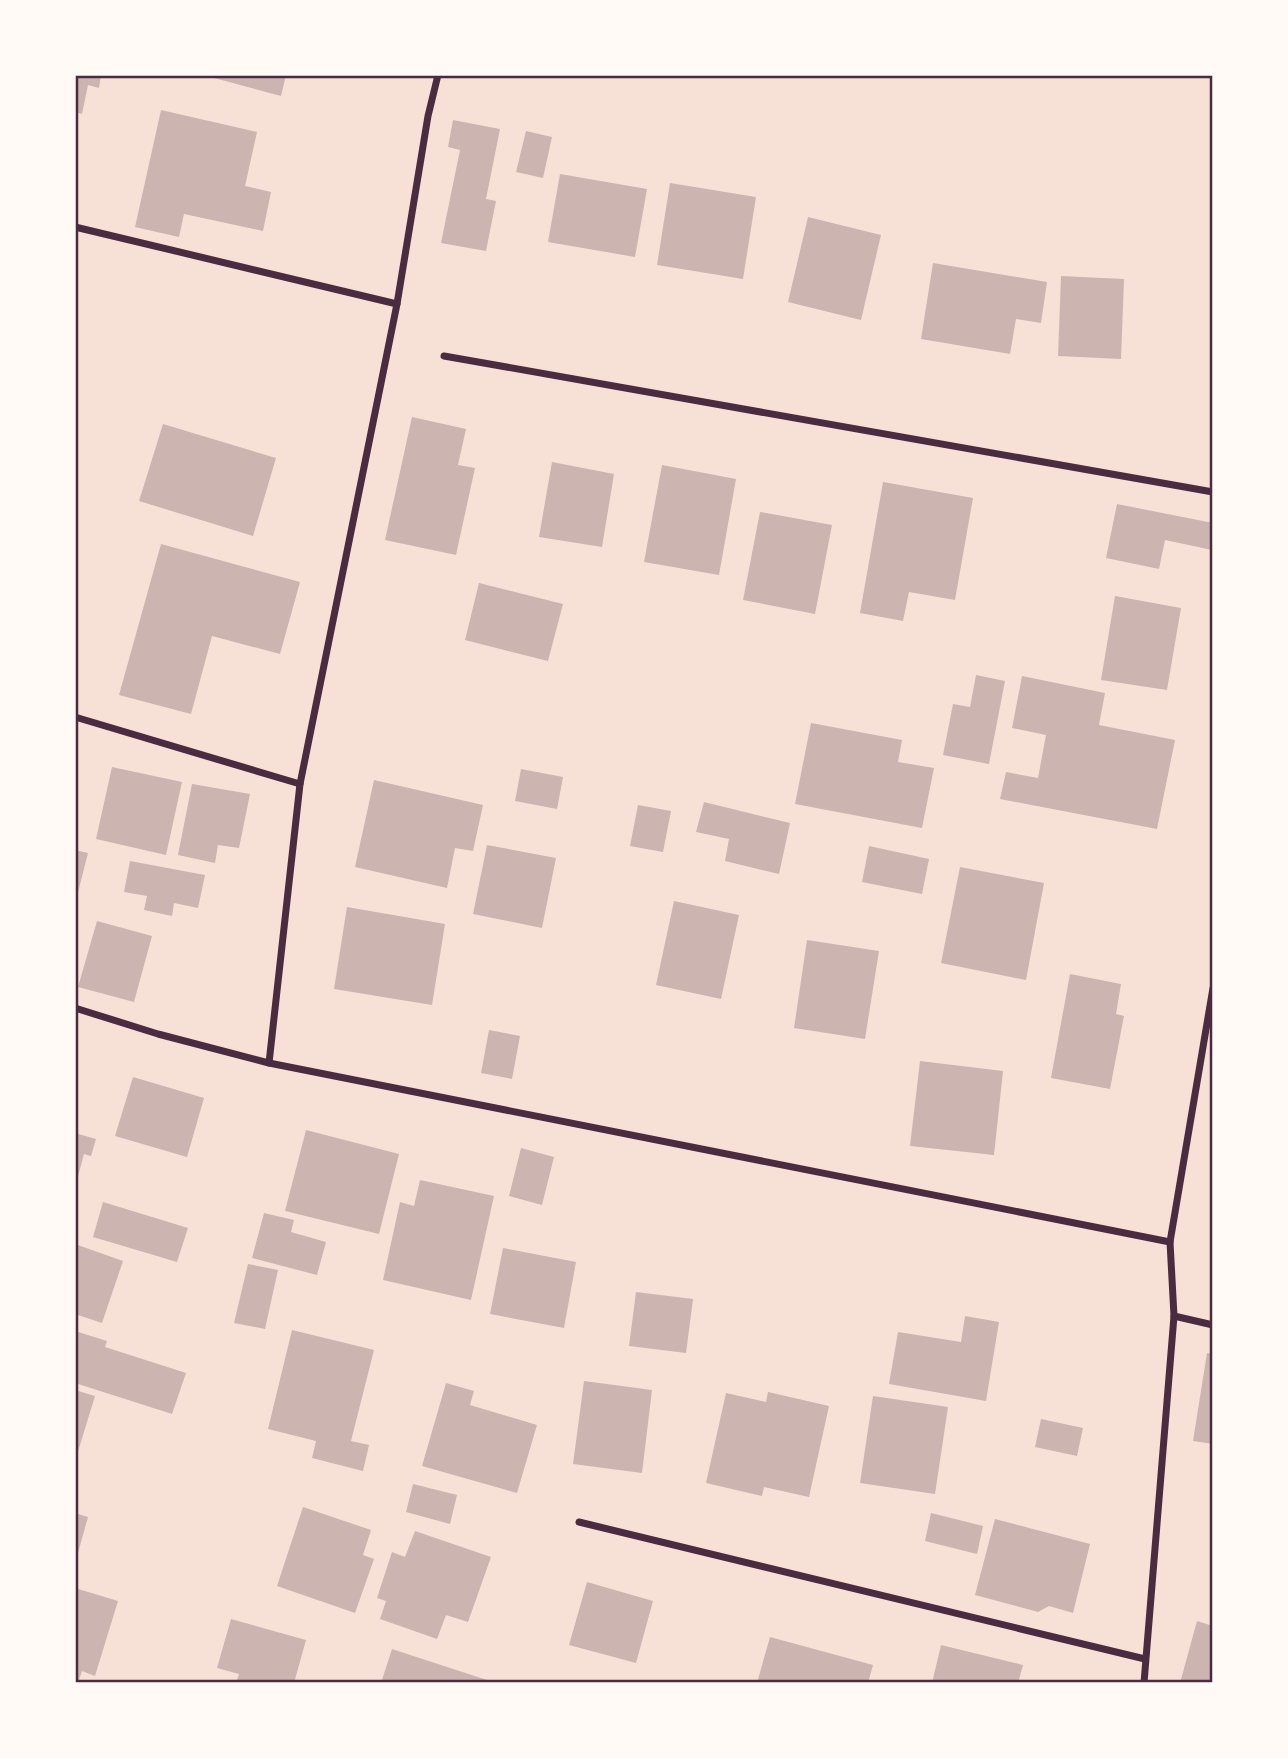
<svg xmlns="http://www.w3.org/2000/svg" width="1288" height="1758" viewBox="0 0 1288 1758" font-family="'Source Sans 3',sans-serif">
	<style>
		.building { fill: #ccb4b1 }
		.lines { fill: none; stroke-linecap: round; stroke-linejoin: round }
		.minor { stroke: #4a2c40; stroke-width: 7 }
		.neatline { fill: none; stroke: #4a2c40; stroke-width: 2.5 }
	</style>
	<rect width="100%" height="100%" fill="#f7e1d7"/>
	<g class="building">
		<path d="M75,75H101L99,88L88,85L82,114L75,112Z"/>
		<path d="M203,75H286L281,96Z"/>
		<path d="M161,110L257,132L245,186L271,192L263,231L184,214L179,237L135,227Z"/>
		<path d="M453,120L500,129L486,199L496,201L486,251L441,243L460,150L448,147Z"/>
		<path d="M526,131L552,137L543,178L516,172Z"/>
		<path d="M560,174L647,189L635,257L548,242Z"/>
		<path d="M670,183L756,197L743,279L657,265Z"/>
		<path d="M808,217L881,235L861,320L788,302Z"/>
		<path d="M933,263L1047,282L1041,323L1016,319L1010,354L921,339Z"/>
		<path d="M1061,276L1124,279L1121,359L1058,356Z"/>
		<path d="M412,417L466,429L458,465L475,468L456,555L385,540Z"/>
		<path d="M163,424L276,458L253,536L139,501Z"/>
		<path d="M552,462L614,474L602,547L539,537Z"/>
		<path d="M662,465L736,479L719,575L644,562Z"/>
		<path d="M883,482L973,498L955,600L909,592L903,621L860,613Z"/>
		<path d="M1117,504L1213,523L1212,550L1165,540L1159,569L1106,558Z"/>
		<path d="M760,512L832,525L815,614L743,600Z"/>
		<path d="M161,544L300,582L280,654L212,636L191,714L119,695Z"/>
		<path d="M479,583L563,604L548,661L465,640Z"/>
		<path d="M1115,596L1181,608L1167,690L1101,680Z"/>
		<path d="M976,675L1005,681L989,764L943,755L953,704L970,707Z"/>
		<path d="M1022,676L1105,693L1099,725L1175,740L1157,829L1000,799L1006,772L1038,778L1046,735L1012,728Z"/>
		<path d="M811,723L902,740L898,762L934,768L922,828L795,804Z"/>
		<path d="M112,767L182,782L166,855L96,839Z"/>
		<path d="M521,769L563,777L557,809L515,801Z"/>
		<path d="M374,780L483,805L473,851L455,848L447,888L355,867Z"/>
		<path d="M192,784L250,794L239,848L218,845L215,863L178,855Z"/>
		<path d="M704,802L790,823L779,874L725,861L729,839L696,832Z"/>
		<path d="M638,805L671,811L663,852L630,846Z"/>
		<path d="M487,845L556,858L542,928L473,914Z"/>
		<path d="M869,846L929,859L922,894L862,882Z"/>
		<path d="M75,850L88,853L76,900H75Z"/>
		<path d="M130,861L205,875L198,908L174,903L172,916L144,910L147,896L124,892Z"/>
		<path d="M960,867L1044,883L1026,980L941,963Z"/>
		<path d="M674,901L739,915L721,999L656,985Z"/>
		<path d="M347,907L445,924L432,1005L334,989Z"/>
		<path d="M97,921L152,936L134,1002L78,987Z"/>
		<path d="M807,940L879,951L865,1039L794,1028Z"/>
		<path d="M1070,974L1121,984L1116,1014L1124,1016L1110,1089L1051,1078Z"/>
		<path d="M489,1030L520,1036L512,1079L481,1073Z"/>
		<path d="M920,1061L1003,1071L994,1155L910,1146Z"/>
		<path d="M133,1077L204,1098L187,1157L115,1136Z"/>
		<path d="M306,1130L399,1154L379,1234L285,1211Z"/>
		<path d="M75,1133L96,1139L91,1156L84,1154L76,1184Z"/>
		<path d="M521,1148L554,1157L542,1205L509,1196Z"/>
		<path d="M420,1180L494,1196L471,1300L383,1280L400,1202L414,1206Z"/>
		<path d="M103,1202L188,1228L177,1262L93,1237Z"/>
		<path d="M264,1213L294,1220L291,1232L326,1242L317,1275L252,1258Z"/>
		<path d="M75,1244L123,1261L102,1323L75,1314Z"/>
		<path d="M503,1248L576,1262L564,1328L490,1314Z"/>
		<path d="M248,1264L278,1270L265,1329L234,1323Z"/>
		<path d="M636,1292L693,1299L686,1353L629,1346Z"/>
		<path d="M965,1316L999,1322L986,1401L889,1384L898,1332L961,1342Z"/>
		<path d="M292,1330L374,1350L351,1441L369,1445L363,1471L312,1458L316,1441L268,1429Z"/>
		<path d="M75,1331L107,1341L105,1347L186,1373L172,1414L75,1383Z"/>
		<path d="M1207,1353L1213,1354V1444L1193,1441Z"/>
		<path d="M584,1381L652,1390L642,1473L573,1464Z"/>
		<path d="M446,1383L474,1391L470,1405L537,1425L517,1493L422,1466Z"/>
		<path d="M75,1390L95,1396L76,1458H75Z"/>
		<path d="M768,1392L829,1406L809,1497L764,1487L762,1496L706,1483L726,1393L766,1402Z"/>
		<path d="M873,1396L948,1407L935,1494L860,1483Z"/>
		<path d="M1041,1419L1083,1428L1077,1456L1035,1447Z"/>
		<path d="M413,1484L457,1495L450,1524L406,1512Z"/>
		<path d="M303,1507L371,1530L363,1555L374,1559L355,1613L277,1586Z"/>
		<path d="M75,1513L88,1517L76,1560H75Z"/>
		<path d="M931,1513L983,1526L977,1554L925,1541Z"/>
		<path d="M995,1519L1090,1544L1073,1613L1049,1606L1038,1612L975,1595Z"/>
		<path d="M415,1531L491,1557L468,1622L446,1615L437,1639L380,1619L386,1601L377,1598L392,1552L405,1557Z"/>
		<path d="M587,1582L653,1601L636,1663L569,1645Z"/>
		<path d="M75,1588L118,1601L95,1676L82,1671L78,1683H75Z"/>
		<path d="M231,1619L306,1640L294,1683H236L239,1674L217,1668Z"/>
		<path d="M1197,1621L1213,1626V1683H1180Z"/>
		<path d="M770,1637L873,1665L868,1683H757Z"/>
		<path d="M941,1645L1023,1665L1018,1683H932Z"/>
		<path d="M392,1649L487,1680L486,1683H381Z"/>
	</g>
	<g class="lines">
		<g class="minor">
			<path d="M75,227L397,304"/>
			<path d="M444,356L1213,492"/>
			<path d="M75,717L300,784"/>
			<path d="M75,1008L158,1034L269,1063L1170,1242"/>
			<path d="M269,1063L300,784L397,304L428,116L438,75"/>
			<path d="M1174,1316L1213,1325"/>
			<path d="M579,1522L1145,1659"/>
			<path d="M1144,1683L1174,1316L1170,1242L1213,988"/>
		</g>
	</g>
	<rect width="1288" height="1758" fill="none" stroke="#fffaf5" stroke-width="154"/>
	<rect x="77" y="77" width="1134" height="1604" class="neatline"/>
</svg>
